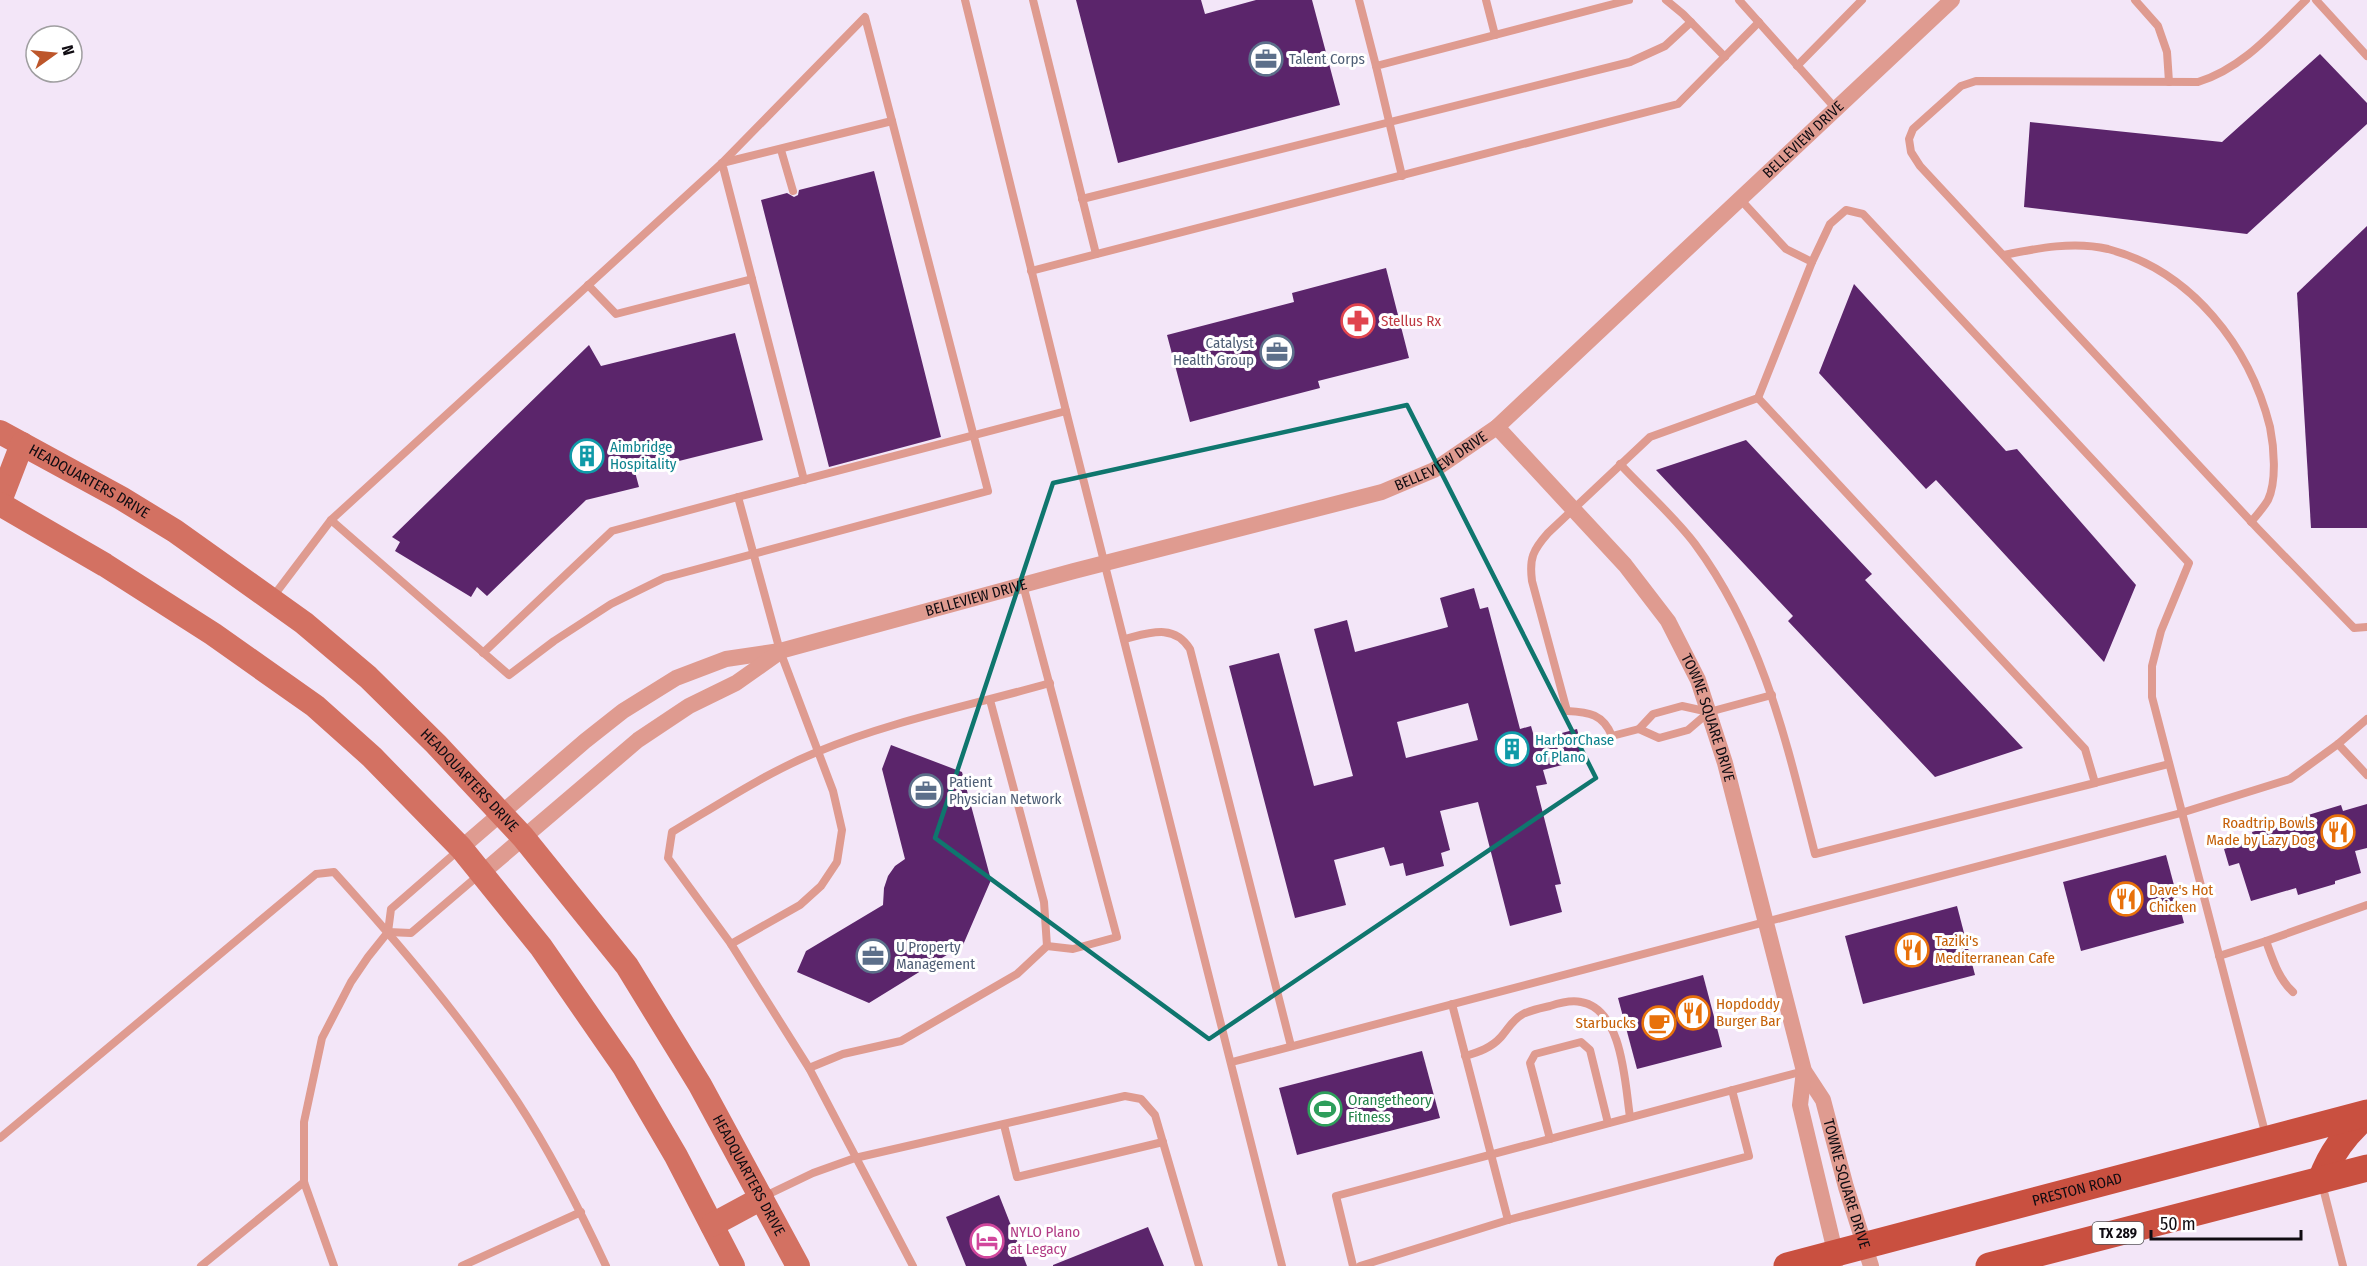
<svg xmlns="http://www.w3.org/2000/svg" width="2367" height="1266" viewBox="0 0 2367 1266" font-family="'Fira Sans Condensed',sans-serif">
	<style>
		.building { fill: #5b256b; fill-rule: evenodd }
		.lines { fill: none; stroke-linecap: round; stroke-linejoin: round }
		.service { stroke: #df9b90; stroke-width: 8 }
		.minor { stroke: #df9b90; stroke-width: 16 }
		.secondary { stroke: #d37162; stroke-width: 24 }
		.primary { stroke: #c95040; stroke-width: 27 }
		.marked { fill: none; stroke: #0f766e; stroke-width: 4.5; stroke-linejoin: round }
		.labels { text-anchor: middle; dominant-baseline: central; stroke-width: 6; stroke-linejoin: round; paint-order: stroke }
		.shield { fill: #fff; stroke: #585559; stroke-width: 1.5 }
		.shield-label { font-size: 14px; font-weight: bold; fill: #100c12 }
		.service-label { font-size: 15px; fill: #4e5e75; stroke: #fff; text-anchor: start }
		.street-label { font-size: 15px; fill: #100c12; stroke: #fff }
		.health-label { font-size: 15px; fill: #be3a42; stroke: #fff; text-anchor: start }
		.culture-label { font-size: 15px; fill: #0d838f; stroke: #fff; text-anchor: start }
		.food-label { font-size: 15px; fill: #c56008; stroke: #fff; text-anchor: start }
		.leisure-label { font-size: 15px; fill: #27864d; stroke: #fff; text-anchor: start }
		.hotel-label { font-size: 15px; fill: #b23c85; stroke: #fff; text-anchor: start }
	</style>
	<rect width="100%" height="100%" fill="#f3e6f8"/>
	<g class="building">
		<path d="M1076,0H1201L1205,14L1256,0H1312L1340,105L1118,163Z"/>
		<path d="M2320,54L2367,103V124L2247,234L2024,207L2030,122L2222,142Z"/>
		<path d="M874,171L941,437L829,467L761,200L787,193L794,197L798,195L799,190Z"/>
		<path d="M2367,226V528H2311L2297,293Z"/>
		<path d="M1386,268L1409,358L1318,381L1320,388L1190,422L1167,335L1294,302L1292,293Z"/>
		<path d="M1854,284L2006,451L2017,449L2136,585L2104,662L1936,480L1926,489L1819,373Z"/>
		<path d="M735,333L763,440L635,472L639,487L586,500L487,596L477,587L471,597L395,551L400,542L392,537L589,345L601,366Z"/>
		<path d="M1746,440L1872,574L1865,580L2023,748L1935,777L1788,621L1793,616L1656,470Z"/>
		<path d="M1474,588L1480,609L1488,607L1520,729L1531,726L1535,740L1577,729L1585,759L1543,770L1547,784L1536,786L1561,884L1555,885L1562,912L1510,926L1478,802L1440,811L1450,850L1441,853L1444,866L1406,876L1403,863L1390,866L1384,847L1334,860L1346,905L1295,918L1229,666L1279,653L1314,786L1353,776L1314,629L1347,620L1355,652L1448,627L1440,598ZM1468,703L1478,740L1406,758L1397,722Z"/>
		<path d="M891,745L962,772L991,880L963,945L869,1003L797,972L806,951L883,905L884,888L888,876L895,866L905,859L882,769Z"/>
		<path d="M2367,804V848L2355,851L2361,873L2335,881V884L2298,895L2296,888L2251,901L2239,863L2229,866L2224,849L2254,840L2252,832L2341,805L2343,811Z"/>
		<path d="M2166,855L2184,923L2081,951L2063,882Z"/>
		<path d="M1957,906L1975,975L1863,1004L1845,936Z"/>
		<path d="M1703,975L1722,1047L1637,1069L1618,998Z"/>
		<path d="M1422,1051L1440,1118L1297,1155L1279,1088Z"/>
		<path d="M999,1195L1027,1266H966L946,1217Z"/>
		<path d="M1148,1227L1164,1266H1053V1265Z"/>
	</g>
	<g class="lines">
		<g class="service">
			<path d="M965,0L1066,411L1282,1266"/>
			<path d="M1033,0L1096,254"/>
			<path d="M1359,0L1376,66"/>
			<path d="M1486,0L1495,35"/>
			<path d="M1666,0L1683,14L1725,57"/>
			<path d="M1739,0L1836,109"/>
			<path d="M2135,0L2158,26L2167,52L2169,82"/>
			<path d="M2306,0C2273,32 2243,68 2198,82L1976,81L1961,86L1913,129L1909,139L1911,152L1920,166L2259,530L2354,628L2367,627"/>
			<path d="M2316,0L2367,56"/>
			<path d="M1797,66L1862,0"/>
			<path d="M781,150L793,191"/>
			<path d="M1402,176L1376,66L1629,0"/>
			<path d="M1082,199L1630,62L1665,46L1691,22"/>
			<path d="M1740,199L1786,249L1812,262L1830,224L1846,210L1863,214L2189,563L2161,631L2152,666V697L2266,1136"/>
			<path d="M2004,255C2038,248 2074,241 2108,249C2192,271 2250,347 2270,427C2274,447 2277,481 2268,500C2264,507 2257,515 2251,522"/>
			<path d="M1031,271L1678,104L1759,22"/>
			<path d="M588,285L616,314L752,279"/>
			<path d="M1620,464C1644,490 1674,516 1695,544C1764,637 1787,745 1815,854L2095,783L2085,749L1758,398"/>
			<path d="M331,520L509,675L554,641L611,604L664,578L988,491L892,121L722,163L804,480"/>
			<path d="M1023,585L1117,937L1073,949L1047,946"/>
			<path d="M272,598L331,520L722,163L865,17L892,121"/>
			<path d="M1124,639C1149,633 1174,623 1190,649L1291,1046"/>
			<path d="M483,653L612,531L738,497"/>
			<path d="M1709,712L1682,706L1653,714L1639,729L1612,736C1603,714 1589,712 1567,711L1532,581C1529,558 1533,550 1548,533L1650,437L1758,398L1812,262"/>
			<path d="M1639,729L1659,738L1688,730L1709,712L1772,695"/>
			<path d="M2338,744L2367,775"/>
			<path d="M2095,783L2169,764"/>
			<path d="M388,932L411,933L480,874"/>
			<path d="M2266,941L2367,905"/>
			<path d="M731,944L800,905L821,886L837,862L842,830L833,791L780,651L738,497L1066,411"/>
			<path d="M2219,956L2266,941C2273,960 2278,978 2293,992"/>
			<path d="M1452,1004L1508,1220"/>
			<path d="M1465,1056C1479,1052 1491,1048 1501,1037C1509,1028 1512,1020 1523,1014C1531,1010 1541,1008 1550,1006C1559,1003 1572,1000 1581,1002C1623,1009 1625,1085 1630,1117"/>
			<path d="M1232,1062L2181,813L2290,779L2338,744L2367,719"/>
			<path d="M809,1068L843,1054L901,1041L1017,974L1047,946L1044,902L990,700"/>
			<path d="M1004,1125L1017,1177L1163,1142"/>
			<path d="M0,1138L316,874L334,872C400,945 463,1019 517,1101C551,1153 580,1210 606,1266"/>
			<path d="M1550,1139L1530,1063L1535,1054L1581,1042L1590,1050L1608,1123"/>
			<path d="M2322,1184L2343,1266"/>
			<path d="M765,1196L813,1173L855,1158L1125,1096L1141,1099L1155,1115L1199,1266"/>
			<path d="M201,1266L304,1182"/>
			<path d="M334,1266L304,1182V1122L322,1038L351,982L368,957L388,932L391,909L460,849"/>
			<path d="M462,1266L581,1212"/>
			<path d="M913,1266L809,1068L731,944L668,858L672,832C719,804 766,773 817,752C891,721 973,705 1050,683"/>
			<path d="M1353,1266L1336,1196L1804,1071"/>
			<path d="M1360,1266L1508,1220L1749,1156L1732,1090"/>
		</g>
		<g class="minor">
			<path id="s1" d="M1497,427L1625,565L1668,621L1698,680L1725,763L1804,1071L1823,1100L1846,1187L1871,1266"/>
			<path id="s2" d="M461,848L585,741L623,711L676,678L726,659L780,651L1074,571L1382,492L1434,470L1497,427L1952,0"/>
			<path d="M482,873L638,740L689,706L736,683L777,654"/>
			<path d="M1804,1071L1800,1105L1837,1260"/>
		</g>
		<g class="secondary">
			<path id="s3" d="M0,432L121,498L175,531L304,623L368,677L436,744L523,837L627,966L700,1085L798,1266"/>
			<path d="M0,501L22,444"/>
			<path d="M0,504L105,565L213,634L315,706L372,757L461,848L541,947L624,1067L676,1156L733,1266"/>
			<path d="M712,1225L762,1198"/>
		</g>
		<g class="primary">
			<path d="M2321,1180C2331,1153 2345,1134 2367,1115"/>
			<path id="s4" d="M1787,1266L2367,1113"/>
			<path d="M1989,1266L2367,1168"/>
		</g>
	</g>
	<path class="marked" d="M1407,405L1596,778L1209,1039L935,838L1053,483Z"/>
	<defs>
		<g id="office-ring" transform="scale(1.725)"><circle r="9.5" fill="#fff" stroke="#5c6f8a" stroke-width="1.5"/><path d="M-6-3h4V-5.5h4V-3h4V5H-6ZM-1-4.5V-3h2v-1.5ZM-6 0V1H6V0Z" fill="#5c6f8a"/></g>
		<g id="pharmacy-ring" transform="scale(1.725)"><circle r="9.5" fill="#fff" stroke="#e0444e" stroke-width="1.5"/><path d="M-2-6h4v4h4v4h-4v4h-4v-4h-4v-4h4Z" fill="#e0444e"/></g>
		<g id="building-ring" transform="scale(1.725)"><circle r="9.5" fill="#fff" stroke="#0f9aa8" stroke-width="1.5"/><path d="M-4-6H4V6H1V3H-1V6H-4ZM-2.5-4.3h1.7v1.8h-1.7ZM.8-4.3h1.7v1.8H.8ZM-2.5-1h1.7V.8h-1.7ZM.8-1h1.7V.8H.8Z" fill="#0f9aa8"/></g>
		<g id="restaurant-ring" transform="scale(1.725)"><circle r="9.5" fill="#fff" stroke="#e8710a" stroke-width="1.5"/><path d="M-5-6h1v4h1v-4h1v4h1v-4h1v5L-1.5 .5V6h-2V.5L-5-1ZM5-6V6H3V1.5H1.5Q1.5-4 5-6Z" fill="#e8710a"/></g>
		<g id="cafe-ring" transform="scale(1.725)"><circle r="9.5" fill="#fff" stroke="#e8710a" stroke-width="1.5"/><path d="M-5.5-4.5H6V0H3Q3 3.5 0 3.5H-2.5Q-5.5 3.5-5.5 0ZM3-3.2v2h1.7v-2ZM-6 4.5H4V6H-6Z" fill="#e8710a"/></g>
		<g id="stadium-ring" transform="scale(1.725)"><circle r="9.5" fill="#fff" stroke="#2e9e5b" stroke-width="1.5"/><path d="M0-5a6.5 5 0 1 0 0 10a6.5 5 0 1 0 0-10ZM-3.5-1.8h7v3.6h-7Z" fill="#2e9e5b"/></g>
		<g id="hotel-ring" transform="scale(1.725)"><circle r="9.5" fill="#fff" stroke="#d1479c" stroke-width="1.5"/><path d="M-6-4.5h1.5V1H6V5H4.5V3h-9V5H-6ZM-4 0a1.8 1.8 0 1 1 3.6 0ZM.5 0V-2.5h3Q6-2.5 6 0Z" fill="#d1479c"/></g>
	</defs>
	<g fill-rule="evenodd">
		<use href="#office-ring" x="1266" y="59"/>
		<use href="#pharmacy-ring" x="1358" y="321"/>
		<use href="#office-ring" x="1277" y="352"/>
		<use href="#building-ring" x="587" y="456"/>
		<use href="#building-ring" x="1512" y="749"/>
		<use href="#office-ring" x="926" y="791"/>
		<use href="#restaurant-ring" x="2338" y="832"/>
		<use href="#restaurant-ring" x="2126" y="899"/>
		<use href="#restaurant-ring" x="1912" y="950"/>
		<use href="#office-ring" x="873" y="956"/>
		<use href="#restaurant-ring" x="1693" y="1013"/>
		<use href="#cafe-ring" x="1659" y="1023"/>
		<use href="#stadium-ring" x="1325" y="1109"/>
		<use href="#hotel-ring" x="987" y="1241"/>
	</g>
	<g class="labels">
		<rect class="shield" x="2092.5" y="1222" width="51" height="22" rx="4.5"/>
		<g class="shield-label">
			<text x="2118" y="1233">TX 289</text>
		</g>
		<g class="service-label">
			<text x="1289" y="59">Talent Corps</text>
			<text x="1254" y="343" text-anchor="end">Catalyst<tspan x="1254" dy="17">Health Group</tspan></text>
			<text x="949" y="782">Patient<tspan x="949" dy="17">Physician Network</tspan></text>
			<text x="896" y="947">U Property<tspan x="896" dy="17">Management</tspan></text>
		</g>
		<g class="street-label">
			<text stroke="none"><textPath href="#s2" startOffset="1558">BELLEVIEW DRIVE</textPath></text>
			<text stroke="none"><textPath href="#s2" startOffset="1072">BELLEVIEW DRIVE</textPath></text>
			<text stroke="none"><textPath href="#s3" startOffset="102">HEADQUARTERS DRIVE</textPath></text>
			<text stroke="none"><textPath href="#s2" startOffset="586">BELLEVIEW DRIVE</textPath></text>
			<text stroke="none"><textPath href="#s1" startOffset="364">TOWNE SQUARE DRIVE</textPath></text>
			<text stroke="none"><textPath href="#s3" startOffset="588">HEADQUARTERS DRIVE</textPath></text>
			<text stroke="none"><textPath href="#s3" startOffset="1074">HEADQUARTERS DRIVE</textPath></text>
			<text stroke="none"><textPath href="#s1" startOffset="852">TOWNE SQUARE DRIVE</textPath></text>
			<text stroke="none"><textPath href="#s4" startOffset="300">PRESTON ROAD</textPath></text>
		</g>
		<g class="health-label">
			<text x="1381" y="321">Stellus Rx</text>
		</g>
		<g class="culture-label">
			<text x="610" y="447">Aimbridge<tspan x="610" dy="17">Hospitality</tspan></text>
			<text x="1535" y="740">HarborChase<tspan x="1535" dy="17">of Plano</tspan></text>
		</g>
		<g class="food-label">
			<text x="2315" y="823" text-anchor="end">Roadtrip Bowls<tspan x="2315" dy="17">Made by Lazy Dog</tspan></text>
			<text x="2149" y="890">Dave's Hot<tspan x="2149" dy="17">Chicken</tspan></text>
			<text x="1935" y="941">Taziki's<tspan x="1935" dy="17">Mediterranean Cafe</tspan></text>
			<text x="1716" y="1004">Hopdoddy<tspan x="1716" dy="17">Burger Bar</tspan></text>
			<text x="1636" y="1023" text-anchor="end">Starbucks</text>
		</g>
		<g class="leisure-label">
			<text x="1348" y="1100">Orangetheory<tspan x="1348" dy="17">Fitness</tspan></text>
		</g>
		<g class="hotel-label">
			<text x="1010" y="1232">NYLO Plano<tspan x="1010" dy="17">at Legacy</tspan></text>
		</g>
	</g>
	<g transform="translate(54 54) rotate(75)"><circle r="28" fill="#ffffff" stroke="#9f9ea0" stroke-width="1.5"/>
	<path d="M0-4.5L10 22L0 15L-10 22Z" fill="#bd562a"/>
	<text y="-9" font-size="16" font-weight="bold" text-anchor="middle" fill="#100c12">N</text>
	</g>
	<path d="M2151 1230v9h150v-9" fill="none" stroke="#100c12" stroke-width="3"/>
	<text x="2160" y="1230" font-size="18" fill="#100c12" stroke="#ffffff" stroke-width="4.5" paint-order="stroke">50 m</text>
</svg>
